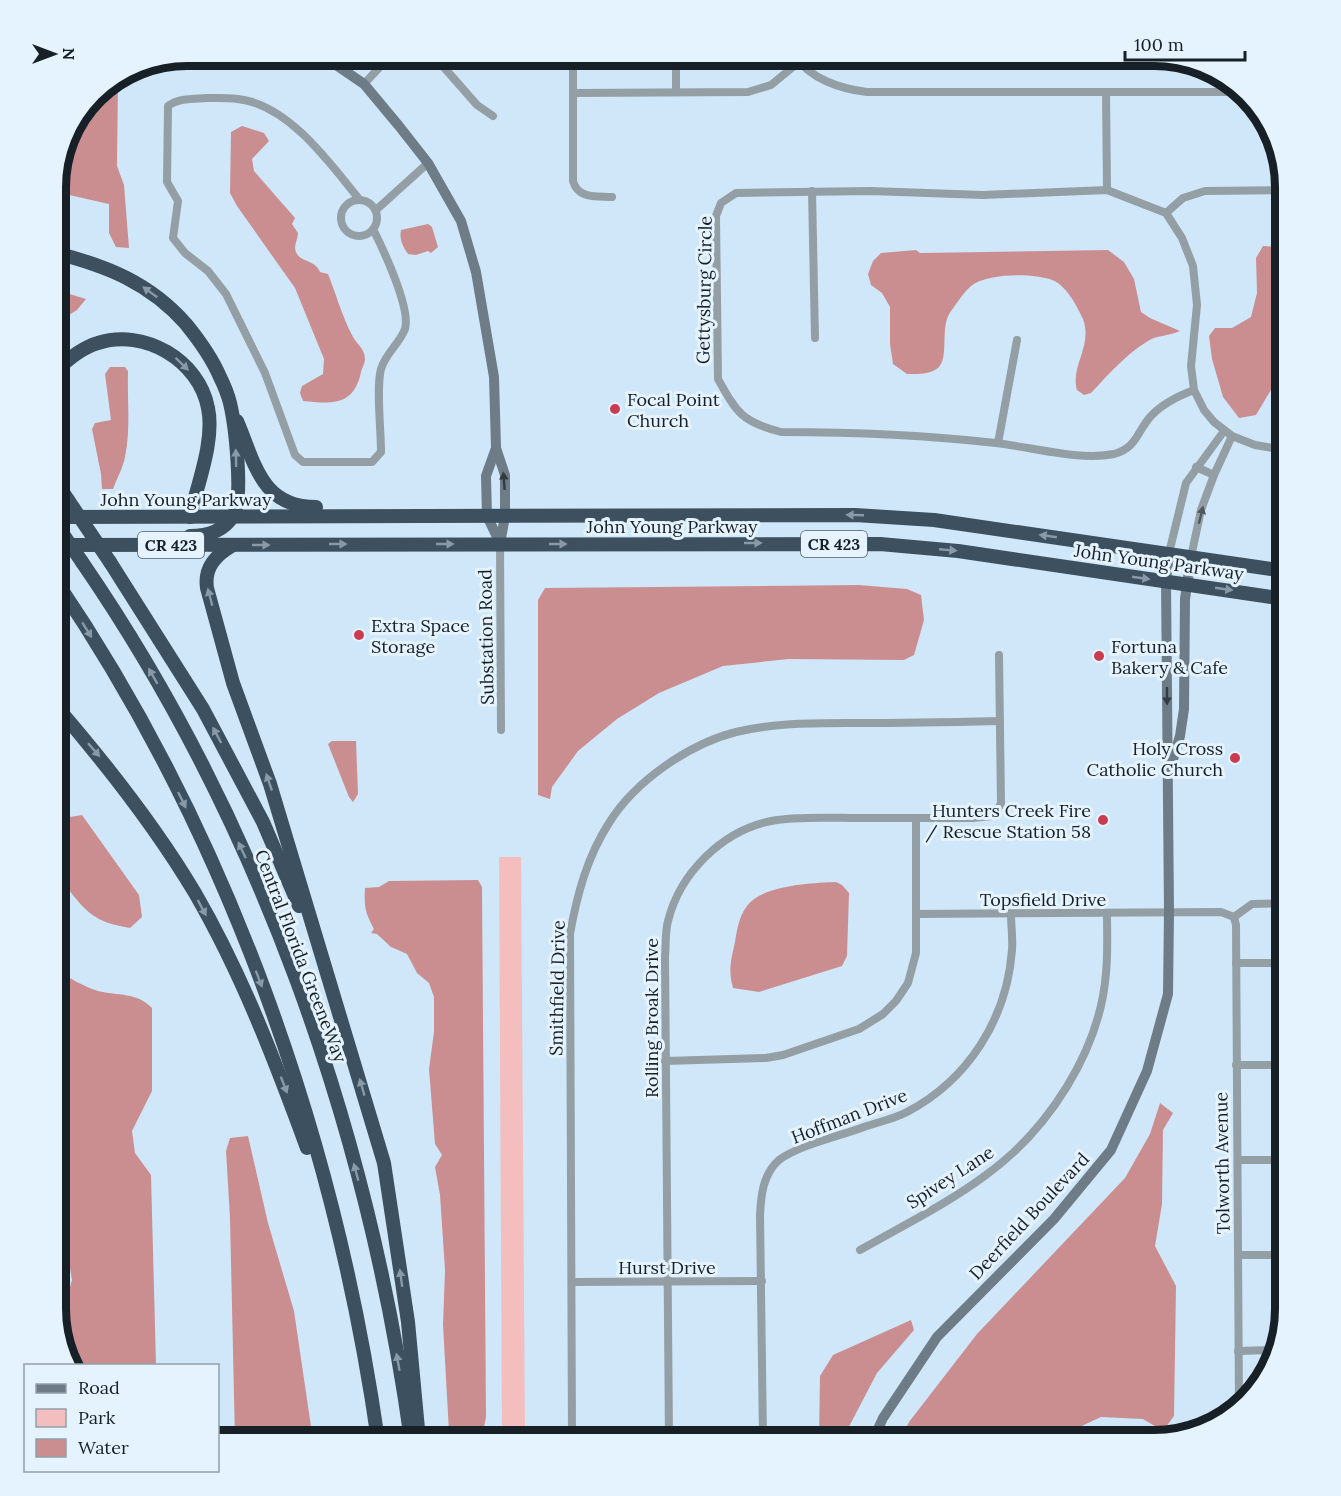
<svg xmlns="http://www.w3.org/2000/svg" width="1341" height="1496" viewBox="0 0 1341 1496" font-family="Lora,serif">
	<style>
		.green { fill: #f4bebf }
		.water { fill: #cb8e90 }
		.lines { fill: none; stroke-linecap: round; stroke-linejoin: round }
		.street { stroke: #949ea5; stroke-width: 8 }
		.secondary { stroke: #6e7c87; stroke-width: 10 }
		.highway { stroke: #3c505f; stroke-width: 14 }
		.highway-bridge { stroke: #3c505f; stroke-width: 14 }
		.oneway { fill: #8899a7 }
		.oneway2 { fill: #313c43 }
		.oneway3 { fill: #4f595f }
		.poi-dot { fill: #cb3b50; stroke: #e4f3fe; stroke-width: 2 }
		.labels { text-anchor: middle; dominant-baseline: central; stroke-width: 6; stroke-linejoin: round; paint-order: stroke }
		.shield { fill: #e4f3fe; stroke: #545f67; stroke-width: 1.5 }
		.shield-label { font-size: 16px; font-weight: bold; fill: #172026 }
		.street-label { font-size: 18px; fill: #172026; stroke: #e4f3fe }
		.poi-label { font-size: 18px; fill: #172026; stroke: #e4f3fe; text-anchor: start }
		.rim { fill: none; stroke: #172026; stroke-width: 8 }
	</style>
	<rect width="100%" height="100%" fill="#cfe7f9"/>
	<path class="green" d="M499,857H521L525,1440H502Z"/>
	<g class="water">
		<path d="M118,77L117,166L124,185L129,248L116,247L109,233V204L56,192V178L69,128L100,88Z"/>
		<path d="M242,126L264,133L269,141L252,159L254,171L295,218L292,224L298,233C298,238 295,243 295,248C297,264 315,258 320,272L328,274C336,294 342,316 352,335C356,344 365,348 365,359C365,363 362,368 361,372C354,406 332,404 303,401L300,393L302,386L323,374L324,359L295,288L237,206L230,193L231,132Z"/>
		<path d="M428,224L432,227L438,247L431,253L428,251L416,255L408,254C403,247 399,239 401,230Z"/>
		<path d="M1263,246L1285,247V374L1277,380L1256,415L1239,418L1223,397L1212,359L1209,336L1215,328H1232L1251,317L1257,293L1256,258Z"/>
		<path d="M916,250L920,253L1108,250L1124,262L1134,279L1141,312L1150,318L1180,331C1170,336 1157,335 1148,341C1126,354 1108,375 1091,393L1084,395L1077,390C1070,366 1093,346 1083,319C1077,306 1066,285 1052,280C1033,273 988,273 971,286C964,292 957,303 951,311C939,327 950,357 938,368C929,375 917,374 907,374L893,364L890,344V307L882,293L871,285L868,274L873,261L881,253Z"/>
		<path d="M56,290L86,299L77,310L56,323Z"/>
		<path d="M110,367H125L128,371C127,400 131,429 125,457C123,468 117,478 113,489H102L101,474L92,429L95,423L111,420L105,374Z"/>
		<path d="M859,585L907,589L921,595L924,620L914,655L904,660L789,659L723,666L659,693L617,719L578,751L552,787L550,799L538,795V600L545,588Z"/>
		<path d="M332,741H356L358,794L353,802L349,797L328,744Z"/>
		<path d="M82,815L139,895L142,917L130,928C94,922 87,913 65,885L70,817Z"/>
		<path d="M478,880L482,887L486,1417L483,1432L466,1439H456L449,1432L443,1325L445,1270L440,1195L435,1167L442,1155L435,1144L429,1069L434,1032V997L429,983L417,973L407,954L391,947L377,934L371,933L374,929C365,912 364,907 365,888L379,887L389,881Z"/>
		<path d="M836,882L842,885L849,893L847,956L842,966L759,992L733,988C728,970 731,960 735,942C737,930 739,916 747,906C762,885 812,883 836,882Z"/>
		<path d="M56,968C66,977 85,987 98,991C118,996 137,992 152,1008V1091L132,1131L135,1153L151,1175L156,1365H75L57,1315L64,1308L72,1280L63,1229L56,1212L58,1128L56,1108Z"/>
		<path d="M1160,1103L1173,1113L1163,1130L1162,1204L1155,1246L1176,1286L1174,1416L1163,1431L1143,1419L1101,1417L1056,1438L1055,1440H900L909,1422L977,1334L1125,1178L1150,1134Z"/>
		<path d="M248,1136L268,1223L294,1311L313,1440H235L230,1218L226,1151L230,1138Z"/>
		<path d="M911,1320L914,1330L877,1373L842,1440H819L820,1376L833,1355Z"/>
	</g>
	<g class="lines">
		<g class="street">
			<path d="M434,56L477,105L493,116"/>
			<path d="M573,56V181C578,199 596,196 612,197"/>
			<path d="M676,56V92"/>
			<path d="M795,56C810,79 841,89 867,92H1240"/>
			<path d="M364,84L390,56"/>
			<path d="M1106,92L1107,190"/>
			<path d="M573,93L748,92L771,85L799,62"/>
			<path d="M812,191L815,338"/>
			<path d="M360,200C331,165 292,109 244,100C232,97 219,98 207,98C193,99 179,98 168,106L167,182L178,201L173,238L185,253L208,271L226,294L265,373L295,455L303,462H372L381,452C381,429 376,388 381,369C385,354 400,343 405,329C411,308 383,249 373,229"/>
			<circle cx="359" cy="218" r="18"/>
			<path d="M376,210L428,163"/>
			<path d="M1166,213L1183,198L1205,191L1285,190"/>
			<path d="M1194,390C1178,396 1163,403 1151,416C1137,431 1137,448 1114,454C1080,461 1031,447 996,443C924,435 853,432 781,432C742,422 737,413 718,379L716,216L721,203L736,193L871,191L983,195L1107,190L1166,213L1182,238L1193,266L1197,305L1191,366L1194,390L1204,410L1214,422L1232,436L1255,445L1285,450"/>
			<path d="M998,443L1017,340"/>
			<path d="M1196,467L1214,475"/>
			<path d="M500,544L501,730"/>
			<path d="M1169,553L1186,483L1224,431"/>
			<path d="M1191,557L1201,510L1214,475L1232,436"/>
			<path d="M916,914L1221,912L1234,917"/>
			<path d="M1234,917L1236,925L1239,1408"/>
			<path d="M1234,917L1252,904L1285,903"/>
			<path d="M1236,963H1285"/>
			<path d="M665,1061L766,1058L783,1055L859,1029L883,1014L896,1001L908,983L916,953V818"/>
			<path d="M1236,1065H1285"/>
			<path d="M1238,1160H1285"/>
			<path d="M860,1250C902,1226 947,1204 986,1175C1048,1130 1100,1051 1106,973C1108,953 1107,933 1107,914"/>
			<path d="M1238,1255H1285"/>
			<path d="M572,1282L762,1281"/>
			<path d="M1238,1351L1276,1350"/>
			<path d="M572,1440L570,934C577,895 587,857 609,823C635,781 689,744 736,732C778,722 821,723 863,723C909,723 955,722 1000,721"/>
			<path d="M669,1440L665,957C666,945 665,932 668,921C680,873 722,831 771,821C796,816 832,818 858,818C896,818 934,818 972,818L992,816L1001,804L999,655"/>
			<path d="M763,1440L760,1215C761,1195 763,1174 779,1160C799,1145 840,1136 864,1127C878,1122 894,1119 907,1112C968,1080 1007,1019 1012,950C1013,938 1011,926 1011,914"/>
		</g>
		<g class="secondary">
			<path d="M323,56L364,84L399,126L428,163L461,221L476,272L494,377L496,448L505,475V516L500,544"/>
			<path d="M496,448L486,476L487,516L500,543"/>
			<path d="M1172,763L1180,736L1184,709L1185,599L1191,557"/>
			<path d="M873,1440L883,1418L937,1337L1054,1219L1111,1150L1147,1071L1168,994L1169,912L1166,581L1169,553"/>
		</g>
		<g class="highway">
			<path d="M56,253C107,266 150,283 186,324C199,340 212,358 220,377C224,385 228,395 230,403C235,424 244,499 233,516C223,532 207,536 190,536"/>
			<path d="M56,371C68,359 81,348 98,343C144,328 199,360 208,408C215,441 197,485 190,517"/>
			<path d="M237,421C255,463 261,507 316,507"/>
			<path d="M56,482L68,500"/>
			<path d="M56,517L855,515L934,520L1285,571"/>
			<path d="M56,545L880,544L958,551L1285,599"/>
			<path d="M233,545C216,555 204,567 207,588L233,683L270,784L384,1163L408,1322L418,1429"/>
			<path d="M82,562C260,821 368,1130 411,1440"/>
			<path d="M110,562L203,709L263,822L299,906"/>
			<path d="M56,581C228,834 335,1139 378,1440"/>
			<path d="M56,706C107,765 155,826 195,893C242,974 275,1061 307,1148"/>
		</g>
		<g class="highway-bridge">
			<path d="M68,500L110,562"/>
			<path d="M56,524L82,562"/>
		</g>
	</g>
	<defs><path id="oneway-solid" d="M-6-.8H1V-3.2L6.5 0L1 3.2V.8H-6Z" transform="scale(1.5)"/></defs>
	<g class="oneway">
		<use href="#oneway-solid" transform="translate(150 292) rotate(-144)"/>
		<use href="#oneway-solid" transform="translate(182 364) rotate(44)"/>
		<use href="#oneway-solid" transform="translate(236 458) rotate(-91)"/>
		<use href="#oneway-solid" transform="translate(855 515) rotate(-178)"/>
		<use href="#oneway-solid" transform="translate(1048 536) rotate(-172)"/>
		<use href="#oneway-solid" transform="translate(753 543)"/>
		<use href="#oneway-solid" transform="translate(338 544)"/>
		<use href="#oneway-solid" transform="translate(445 544)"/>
		<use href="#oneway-solid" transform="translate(558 544)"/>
		<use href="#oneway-solid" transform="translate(261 545)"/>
		<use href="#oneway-solid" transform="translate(948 550) rotate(5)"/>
		<use href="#oneway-solid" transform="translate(1141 578) rotate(8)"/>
		<use href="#oneway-solid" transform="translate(1224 589) rotate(8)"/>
		<use href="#oneway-solid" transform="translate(210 597) rotate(-105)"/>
		<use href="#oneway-solid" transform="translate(87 630) rotate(58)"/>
		<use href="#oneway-solid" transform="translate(153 676) rotate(-120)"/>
		<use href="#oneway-solid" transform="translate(217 735) rotate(-118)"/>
		<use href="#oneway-solid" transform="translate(94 750) rotate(49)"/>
		<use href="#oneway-solid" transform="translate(269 782) rotate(-109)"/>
		<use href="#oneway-solid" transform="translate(182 800) rotate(64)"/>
		<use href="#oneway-solid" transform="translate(242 850) rotate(-115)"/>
		<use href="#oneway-solid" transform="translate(202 908) rotate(62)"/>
		<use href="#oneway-solid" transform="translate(259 979) rotate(69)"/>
		<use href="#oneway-solid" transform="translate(284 1085) rotate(69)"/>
		<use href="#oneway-solid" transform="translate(362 1087) rotate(-106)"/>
		<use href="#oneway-solid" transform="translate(356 1172) rotate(-105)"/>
		<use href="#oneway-solid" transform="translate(401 1278) rotate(-98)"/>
		<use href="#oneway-solid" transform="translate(398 1362) rotate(-100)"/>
	</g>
	<g class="oneway2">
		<use href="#oneway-solid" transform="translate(504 481) rotate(-94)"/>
		<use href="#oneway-solid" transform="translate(1167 696) rotate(90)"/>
	</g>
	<use class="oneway3" href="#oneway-solid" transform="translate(1201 515) rotate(-76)"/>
	<g class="poi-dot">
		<circle cx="615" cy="409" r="6"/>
		<circle cx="359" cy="635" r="6"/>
		<circle cx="1099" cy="656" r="6"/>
		<circle cx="1235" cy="758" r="6"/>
		<circle cx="1103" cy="820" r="6"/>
	</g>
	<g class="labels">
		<g class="shield">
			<rect x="801" y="531" width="66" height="26" rx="4.5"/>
			<rect x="138" y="532" width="66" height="26" rx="4.5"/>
		</g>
		<g class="shield-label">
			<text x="834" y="544">CR 423</text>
			<text x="171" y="545">CR 423</text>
		</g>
		<g class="street-label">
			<text transform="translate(704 290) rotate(-89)">Gettysburg Circle</text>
			<text x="186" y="499">John Young Parkway</text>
			<text x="672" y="526">John Young Parkway</text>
			<text transform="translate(1159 562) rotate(8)">John Young Parkway</text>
			<text transform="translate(486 637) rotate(-91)">Substation Road</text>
			<text x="1043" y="899">Topsfield Drive</text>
			<text transform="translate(301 956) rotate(69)">Central Florida GreeneWay</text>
			<text transform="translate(557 988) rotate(-89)">Smithfield Drive</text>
			<text transform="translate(651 1018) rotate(-90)">Rolling Broak Drive</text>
			<text transform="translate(849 1116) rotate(-21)">Hoffman Drive</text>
			<text transform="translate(1222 1163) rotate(-91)">Tolworth Avenue</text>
			<text transform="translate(950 1177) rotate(-33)">Spivey Lane</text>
			<text transform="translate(1029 1216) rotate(-47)">Deerfield Boulevard</text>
			<text x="667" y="1267">Hurst Drive</text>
		</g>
		<g class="poi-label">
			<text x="627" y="399">Focal Point<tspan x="627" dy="21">Church</tspan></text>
			<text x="371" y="625">Extra Space<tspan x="371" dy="21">Storage</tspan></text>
			<text x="1111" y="646">Fortuna<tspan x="1111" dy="21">Bakery &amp; Cafe</tspan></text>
			<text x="1223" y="748" text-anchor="end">Holy Cross<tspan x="1223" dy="21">Catholic Church</tspan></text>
			<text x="1091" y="810" text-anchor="end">Hunters Creek Fire<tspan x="1091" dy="21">/ Rescue Station 58</tspan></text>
		</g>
	</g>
	<path d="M0 0H1341V1496H0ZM187 66H1154A121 121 0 0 1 1275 187V1309A121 121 0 0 1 1154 1430H187A121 121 0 0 1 66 1309V187A121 121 0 0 1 187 66Z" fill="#e4f3fe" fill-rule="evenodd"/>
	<path class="rim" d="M187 66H1154A121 121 0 0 1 1275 187V1309A121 121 0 0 1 1154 1430H187A121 121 0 0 1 66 1309V187A121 121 0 0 1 187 66Z"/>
	<rect x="24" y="1364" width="195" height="108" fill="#e4f3fe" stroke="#929fa8" stroke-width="1.5"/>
	<rect x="36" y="1384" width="30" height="9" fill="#6e7c87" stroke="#929fa8" stroke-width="1.5"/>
	<text x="78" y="1394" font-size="18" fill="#172026">Road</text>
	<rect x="36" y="1409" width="30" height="18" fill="#f4bebf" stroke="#929fa8" stroke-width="1.5"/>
	<text x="78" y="1424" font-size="18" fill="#172026">Park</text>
	<rect x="36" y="1439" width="30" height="18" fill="#cb8e90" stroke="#929fa8" stroke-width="1.5"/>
	<text x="78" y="1454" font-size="18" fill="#172026">Water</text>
	<g transform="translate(54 54) rotate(90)" stroke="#e4f3fe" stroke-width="4.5" paint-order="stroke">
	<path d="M0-4.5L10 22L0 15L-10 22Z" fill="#172026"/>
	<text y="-9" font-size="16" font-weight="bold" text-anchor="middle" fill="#172026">N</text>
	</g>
	<path d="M1125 51v9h120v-9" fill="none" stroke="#172026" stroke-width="3"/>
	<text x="1134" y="51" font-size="18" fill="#172026" stroke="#e4f3fe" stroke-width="4.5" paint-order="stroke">100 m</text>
</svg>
